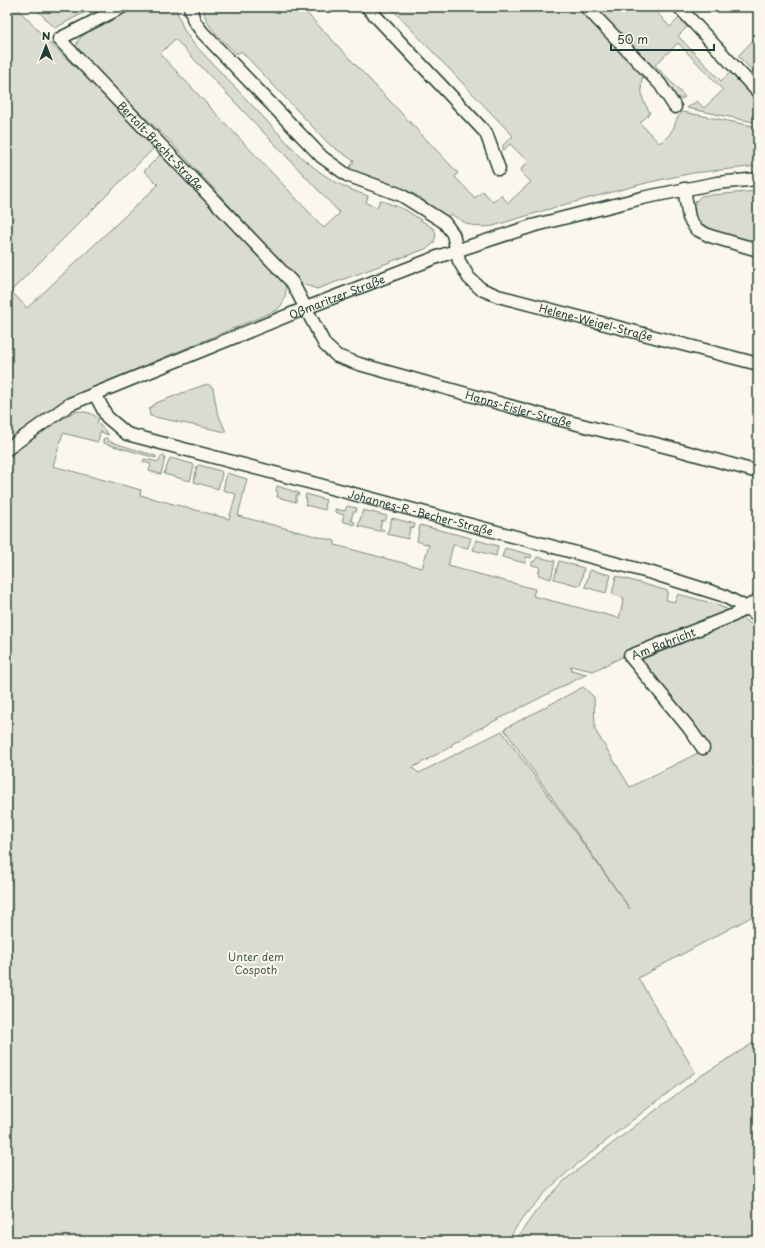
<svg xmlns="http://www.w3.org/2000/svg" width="765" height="1248" viewBox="0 0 765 1248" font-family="'Playpen Sans',sans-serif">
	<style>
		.green { fill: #dbdcd1; stroke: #7d8c82; fill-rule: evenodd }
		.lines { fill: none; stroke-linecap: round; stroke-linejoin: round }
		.minor-casing { stroke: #1f3d34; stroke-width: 15 }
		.minor { stroke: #fbf7ec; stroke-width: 12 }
		.labels { text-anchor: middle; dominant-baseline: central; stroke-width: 4; stroke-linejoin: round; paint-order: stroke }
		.street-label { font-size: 11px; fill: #1f3d34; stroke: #fbf7ec }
		.park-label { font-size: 11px; fill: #455d53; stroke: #fbf7ec }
	</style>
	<rect width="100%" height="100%" fill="#fbf7ec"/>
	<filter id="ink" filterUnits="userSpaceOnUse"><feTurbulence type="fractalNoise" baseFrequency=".025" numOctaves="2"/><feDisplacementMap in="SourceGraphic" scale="8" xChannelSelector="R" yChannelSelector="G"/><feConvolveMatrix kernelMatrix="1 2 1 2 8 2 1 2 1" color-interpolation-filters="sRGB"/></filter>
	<g filter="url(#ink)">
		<g class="green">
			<path d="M7,7H16L50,43L157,145L11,291L27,308L158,185L144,171L163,152L285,284C287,295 285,302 277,310L65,399L7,441Z"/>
			<path d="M34,7H95L55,28Z"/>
			<path d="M138,7H171L172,11L176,9L184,30L193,43L301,157C323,176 341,187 368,196L366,203L377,207L380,200L406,210L434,229L436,234L434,243L428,248L317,289L302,284L296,278L168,139L83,60C79,55 75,50 77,43C80,31 125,13 138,7ZM175,39L340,213L324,228L160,54Z"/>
			<path d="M203,7H301L458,173L455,177L475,198L483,191L493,202L501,195L508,203L531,182L523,174L521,169L528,162L510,144L503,151V145L513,136L390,7H582L643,74L641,85L643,100L650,113L640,123L659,143C665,140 670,135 673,129C677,121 675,118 683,112L758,127V166L693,173L650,182L559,206L493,226C476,229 465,224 451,214L447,217L416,195L401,188L349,169L354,161L330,145L241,51L237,54C223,40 205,28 203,7Z"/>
			<path d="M592,7H652L670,27L679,18L687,27L678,36L721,81L731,72L758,102V123L687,108L697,101L704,108L723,90L678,43L655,65L685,97L681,99L678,98Z"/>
			<path d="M758,35V76L738,56Z"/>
			<path d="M758,191V247L702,229L693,214V206L696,201L701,196Z"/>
			<path d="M208,384L213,388L217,411L226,432L150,416L149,409L156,403L198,387Z"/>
			<path d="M78,411C87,412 94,413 99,420L97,422L109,435L100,432L98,442L63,433L53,466L141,490L140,495L229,519L236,494L223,490L227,473L247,479L238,516L335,541V545L422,568L429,545L417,541L420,525L471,538L468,548L453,545L448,566L535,589L533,596L619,618L624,598L612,594L616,576L668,591L666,600L675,602L678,594L715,604L731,611L637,650L593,671L570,666L572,669L571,670L587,674L471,733L452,744V746L412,768L419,773L462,751L502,731L630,909L504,729L583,687L594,697L595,730L630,787L702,751L630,664L731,624L742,618L758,629V926L753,916L638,978L695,1072C664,1096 632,1120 601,1145C566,1173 530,1201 508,1241H7V458L47,428L74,412Z"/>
			<path d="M106,438L108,439V441L156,456V458L103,443V439Z"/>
			<path d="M161,456H164L165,458L161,474L149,471L151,464L143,462L144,459L159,462Z"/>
			<path d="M170,458L193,464L194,466L190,481L164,474Z"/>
			<path d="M197,466L199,465L221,471L222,474L218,489L194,482Z"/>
			<path d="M277,486L299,493L298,495H296V502L277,497L278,492L276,491Z"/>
			<path d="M306,494L326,500L324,506L326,507L325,510L305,505L307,499L305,498Z"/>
			<path d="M347,506L357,508L356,512H353L351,521L355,522L354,525L342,521L344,515L335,512V509L345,511Z"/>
			<path d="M363,510L387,516L385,521L382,520L380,528L384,530L383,532L358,526Z"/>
			<path d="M392,518L415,524L414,528L410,527L408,539L387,534Z"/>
			<path d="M476,540L498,546L496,556L473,550Z"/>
			<path d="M505,548L532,555L531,558L526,557L525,563L502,557Z"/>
			<path d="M537,557L555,561L551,579L538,575L540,567L532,565V562L535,561Z"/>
			<path d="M559,561L584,568L580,586L554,579Z"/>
			<path d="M590,570L611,575L606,593L585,587Z"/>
			<path d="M758,1040V1241H515L536,1211L566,1179L699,1077Z"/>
		</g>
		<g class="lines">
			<g class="minor-casing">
				<g id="minor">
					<path id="s1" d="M122,7L59,39L292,282L325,345L337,356L359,364L542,415L683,451L758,472"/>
					<path id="s2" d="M190,7L194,21L203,33L322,157L347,175L401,195L444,222L453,234L459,261L469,278L481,289L498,296L758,364"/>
					<path d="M367,7L486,133L499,169"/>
					<path d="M586,7L660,84L675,107"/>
					<path d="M679,7L758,92"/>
					<path d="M684,189L689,218L696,229L710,236L758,250"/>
					<path id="s3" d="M95,394L107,417L127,434L652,573L722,595L747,608L758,617"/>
					<path id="s4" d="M7,449L70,404L306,308L440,256L532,226L642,198L717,183L758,179"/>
					<path id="s5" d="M703,748L689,728L630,656L734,615L758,600"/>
				</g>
			</g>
			<use href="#minor" class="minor"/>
		</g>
	</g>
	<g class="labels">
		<g class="street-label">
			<text stroke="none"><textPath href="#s1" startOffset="218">Bertolt-Brecht-Straße</textPath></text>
			<text stroke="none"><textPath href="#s4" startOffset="365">Oßmaritzer Straße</textPath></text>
			<text stroke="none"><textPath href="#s2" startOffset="539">Helene-Weigel-Straße</textPath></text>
			<text stroke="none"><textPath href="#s1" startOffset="684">Hanns-Eisler-Straße</textPath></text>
			<text stroke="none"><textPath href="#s3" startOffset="356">Johannes-R.-Becher-Straße</textPath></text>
			<text stroke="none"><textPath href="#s5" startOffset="153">Am Bahricht</textPath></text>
		</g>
		<g class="park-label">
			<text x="256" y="956">Unter dem<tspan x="256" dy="13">Cospoth</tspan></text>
		</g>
	</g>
	<rect width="765" height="1248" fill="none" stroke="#fbf7ec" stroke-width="24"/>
	<rect x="12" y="12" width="741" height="1224" fill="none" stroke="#1f3d34" stroke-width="1.5" filter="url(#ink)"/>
	<g transform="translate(46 46)" stroke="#fbf7ec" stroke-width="3" paint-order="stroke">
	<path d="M0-3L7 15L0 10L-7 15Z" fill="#1f3d34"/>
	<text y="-6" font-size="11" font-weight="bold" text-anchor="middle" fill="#1f3d34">N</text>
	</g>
	<path d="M611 44v6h103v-6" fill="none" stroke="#1f3d34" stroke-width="2"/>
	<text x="617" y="44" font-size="12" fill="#1f3d34" stroke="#fbf7ec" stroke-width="3" paint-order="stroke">50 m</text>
</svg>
